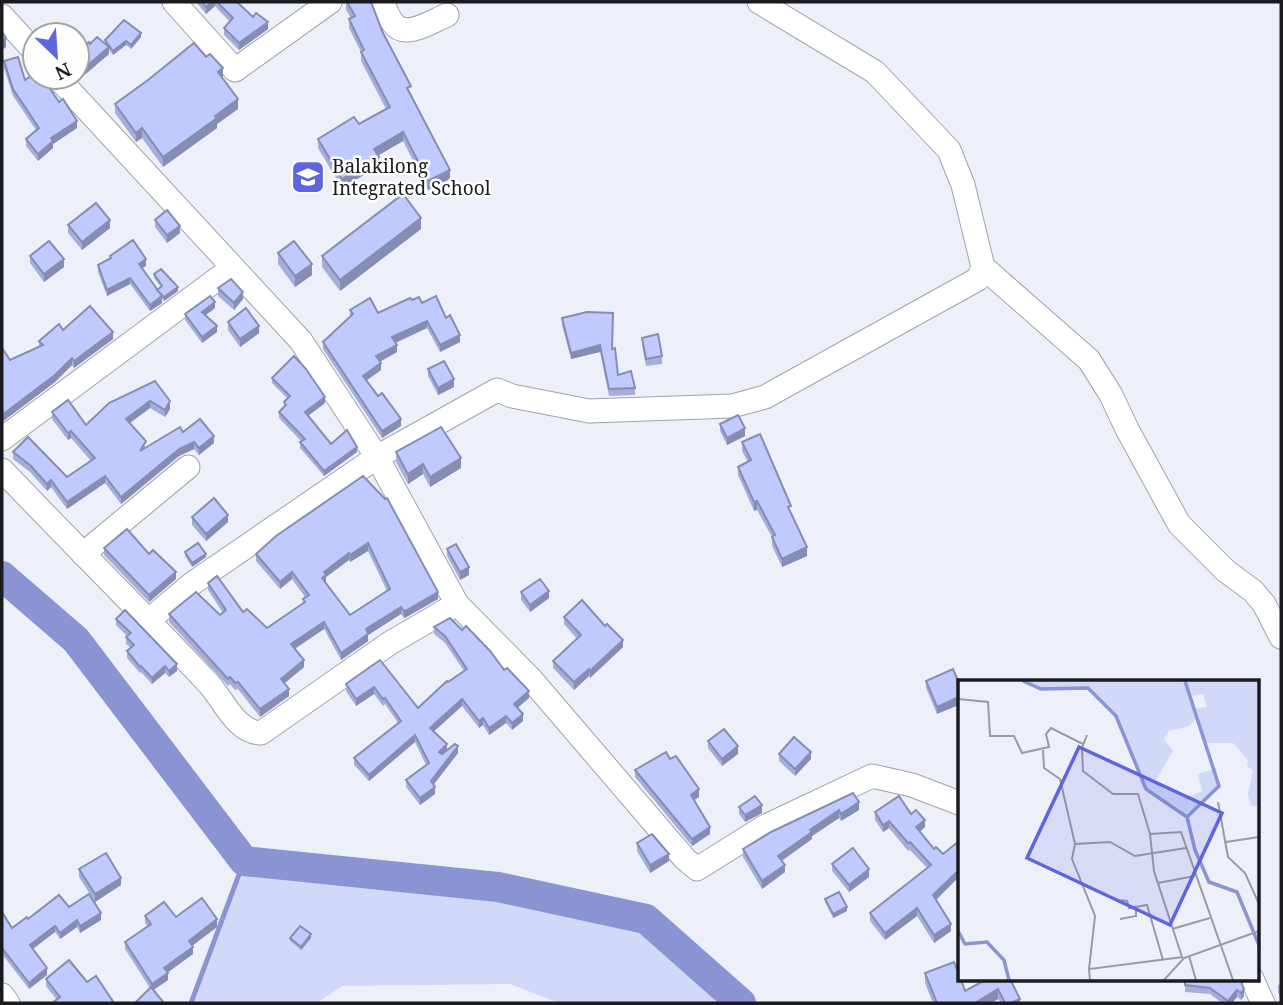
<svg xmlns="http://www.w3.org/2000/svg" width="1283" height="1005" viewBox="0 0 1283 1005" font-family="'Noto Serif',serif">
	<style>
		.green { fill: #d1d8f8 }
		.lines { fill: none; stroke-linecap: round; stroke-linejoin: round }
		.stream { stroke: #8a94d2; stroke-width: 5 }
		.river { stroke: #8a94d2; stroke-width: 30 }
		.minor-casing { stroke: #a1a3ab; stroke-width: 25 }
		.minor { stroke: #fff; stroke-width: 23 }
		.wall { fill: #a5aeda; fill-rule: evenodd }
		.shaded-wall { fill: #868db2 }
		.building { fill: #c0cafe; stroke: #868db2; stroke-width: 2; fill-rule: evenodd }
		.labels { text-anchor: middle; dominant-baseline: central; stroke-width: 5; stroke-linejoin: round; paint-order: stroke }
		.poi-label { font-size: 19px; fill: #1a1b1e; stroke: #fefefe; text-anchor: start }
		.inset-river { fill: none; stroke: #8a94d2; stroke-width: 3.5 }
		.inset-road { fill: none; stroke: #999ba1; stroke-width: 2 }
		.view { fill: #5e66de; fill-opacity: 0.15; stroke: #5e66de; stroke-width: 3.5 }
		.inset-edge { fill: none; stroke: #1a1b1e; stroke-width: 3.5 }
	</style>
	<rect width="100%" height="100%" fill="#eef0f9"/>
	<path class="green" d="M244,861L498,887L646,919L737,1003H559L510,984L342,986L317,1003H191Z"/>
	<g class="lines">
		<path class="stream" d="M191,1003L244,861"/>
		<path class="river" d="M2,576L76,640L244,861L498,887L646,919L741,1003"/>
		<g class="minor-casing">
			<g id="minor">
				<path d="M174,2L235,70L330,2"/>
				<path d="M382,2C385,8 388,17 393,23C405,40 432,21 447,15"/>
				<path d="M2,16L35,52"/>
				<path d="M57,77L301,341L377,457L457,604L530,678L685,859L697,869L764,827L872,776L912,785L959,803"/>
				<path d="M983,267L1089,360L1111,395L1127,429L1179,524L1226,571L1253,591L1264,604L1281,637"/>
				<path d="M2,439L232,268"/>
				<path d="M2,470C71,542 141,612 209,684C224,701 236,732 261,733L390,643L457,604"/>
				<path d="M83,554L188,467"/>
				<path d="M149,620L193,583L377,457L497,390L512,396L589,411L732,406L765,397L978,279L983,267L963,185L949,150L875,72L759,2"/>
				<path d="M1252,979L1263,1003"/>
				<path d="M2,995L8,1003"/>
			</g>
		</g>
		<use href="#minor" class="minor"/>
	</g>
	<g class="wall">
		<path d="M196,2H237L253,17L268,29L239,50L224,35V28L230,22L215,6L206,14Z"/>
		<path d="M346,2L383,33L450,179L428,190L403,141L378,155L379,166L342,188L318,148V139L359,124L386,109L361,61V52L349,28V19L351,18L346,10Z"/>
		<path d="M141,37L131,49L126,45L113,55L109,50V54L82,77L77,70V50L105,43V40Z"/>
		<path d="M4,61L25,80L59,102L77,128L53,144V148L38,161L26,146V139L36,130L13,96L4,68Z"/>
		<path d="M223,78L238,109L217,124V128L163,167L142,138L136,142L115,113V104Z"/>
		<path d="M155,220L180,233L167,243L155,227Z"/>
		<path d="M68,225L110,228L82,250L68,233Z"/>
		<path d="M421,229L340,291L322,267V256Z"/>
		<path d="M278,253L312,275L295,287L278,264Z"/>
		<path d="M30,256L64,267L44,282L30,263Z"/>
		<path d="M110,256L146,266L142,268L158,290L161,287L154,278V274L178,291L164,301L162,299V303L150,311L130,284L107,296L98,272V265L110,259Z"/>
		<path d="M218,288L243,299L234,310L218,296Z"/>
		<path d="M412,300L422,303L446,318L460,342L440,352L427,328L396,343L397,352L380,361L381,370L367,380L401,426L382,438L323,349V342L350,316V310L378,313Z"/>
		<path d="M215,308L206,315L217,332L202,343L185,320V314Z"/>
		<path d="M562,318L612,349L618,375L635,388V395L609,396L600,352L571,359L562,325Z"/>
		<path d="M228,322L259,333L240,347L228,330Z"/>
		<path d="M63,330L113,339L74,368L72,365L55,382L2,422V348L10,360L39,347V341Z"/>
		<path d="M642,338L662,356V364L646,366L642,345Z"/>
		<path d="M428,369L454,387L438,395L428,376Z"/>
		<path d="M272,378L325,403L308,416L331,444L357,452L324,476L300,448V442L301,441L279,418V412L284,408V402L287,398L272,383Z"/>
		<path d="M155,381L170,409L165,417L150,408L129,423L146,448L183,432L214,443L199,455L194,449L179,456L121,504L105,483L67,509L51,487L47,491L30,472L13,459V452L67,477L91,461L71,438L68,440L52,419V412L86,425Z"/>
		<path d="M720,424L745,436L727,445L720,431Z"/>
		<path d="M742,442L791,513L807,556L782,567L772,546V537L757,510L754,511L738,475V467L748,462L742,451Z"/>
		<path d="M396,452L461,468L430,487L423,474L408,484L396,462Z"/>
		<path d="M363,476L438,599L407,617L404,618L401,614L368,635V641L341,660L324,629L295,649L304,667L285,683L289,696L260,717L238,689L235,690L230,684L228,686L169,622V614L220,615L223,613L208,590V583L243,612L267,628L303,603V599L305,597L292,579L280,589L256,561V554ZM368,551L387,591L350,615L325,583L326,577L349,560L350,562Z"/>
		<path d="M192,517L228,522L206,541L192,525Z"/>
		<path d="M104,548L176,579L149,602L104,555Z"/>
		<path d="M447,549L469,575L460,580L447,556Z"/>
		<path d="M185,552L206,557L192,567L185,556Z"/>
		<path d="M521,592L549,598L530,612L521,600Z"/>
		<path d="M564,617L605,626L623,647L590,678L589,676L574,690L553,668V661L577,639L564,624Z"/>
		<path d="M116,619L177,671L169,677L165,673L152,684L141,672L140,673L127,658V651L131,648L126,644V637L127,636L116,625Z"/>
		<path d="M434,627L462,630L504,670L529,698L517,708L523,721L512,730L506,723L489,735L483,725L479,728L462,706L434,731L447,750L458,753L433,785L435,794L420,805L406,787V780L426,765L415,742L369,781L354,765V758L398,723L385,704L383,706L374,694L356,706L346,691V684L380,660L418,708L464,671L445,643L434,634Z"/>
		<path d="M953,669L937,714L926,688V681Z"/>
		<path d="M708,741L738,754L722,766L708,748Z"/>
		<path d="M779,754L811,759L795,776L779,761Z"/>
		<path d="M670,759L699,797L694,800L710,834L692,846L635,777V770Z"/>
		<path d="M853,793L859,810L841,821L839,818L812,836V839L782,861L785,872L762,889L743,857V849Z"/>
		<path d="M739,807L762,813L745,822L739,814Z"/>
		<path d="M875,812L911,814L925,827L919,832L934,849L935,900L951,931L934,943L917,916L885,940L870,921V913L927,868L910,850L908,851L889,828L883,832L875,820Z"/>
		<path d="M637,843L669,861L650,873L637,851Z"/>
		<path d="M832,864L869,877L849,892L832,871Z"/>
		<path d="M79,869L121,885L95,902L79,877Z"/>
		<path d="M825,899L847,911L833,918L825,902Z"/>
		<path d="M69,907L101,920L80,933L77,927L60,939L55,932L33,949L47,975L29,989L2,954V912L12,928L28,919Z"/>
		<path d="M145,916L176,917L217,927L192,946L193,954L167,973L168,980L153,990L150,988L125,949V942L148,927L145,923Z"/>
		<path d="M290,938H311L301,950L290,941Z"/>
		<path d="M925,973L965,991L987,979L1020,1003H1001L998,999L991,1003H933L925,983Z"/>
		<path d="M46,979L87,982L57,1000L46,986Z"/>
		<path d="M1185,979H1240L1244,996L1241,1000L1237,997L1232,1003H1222L1210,994L1185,992Z"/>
		<path d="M1281,984V999L1278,992V985Z"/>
	</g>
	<g class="shaded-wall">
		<path d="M212,2H215V6L206,14V7Z"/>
		<path d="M268,22V29L239,50V43Z"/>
		<path d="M141,33V37L131,49V45Z"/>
		<path d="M6,38V47L2,50V42Z"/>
		<path d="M126,41V45L113,55V51Z"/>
		<path d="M109,47V54L82,77V70Z"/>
		<path d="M223,68V78L218,82V72Z"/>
		<path d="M238,99V109L217,124V128L163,167V157Z"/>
		<path d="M77,121V128L53,144V148L38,161V154L51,138Z"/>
		<path d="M142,128V138L136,142V133Z"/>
		<path d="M403,132V141L374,158V149Z"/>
		<path d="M379,157V166L342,188V179Z"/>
		<path d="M450,170V179L428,190V181Z"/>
		<path d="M421,218V229L340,291V280Z"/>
		<path d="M110,220V228L82,250V242Z"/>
		<path d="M180,226V233L167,243V235Z"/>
		<path d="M64,259V267L44,282V274Z"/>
		<path d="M146,259V266L139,270V264Z"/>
		<path d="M312,264V275L295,287V276Z"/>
		<path d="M130,278V284L107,296V290Z"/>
		<path d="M178,287V291L164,301V297Z"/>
		<path d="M243,292V299L234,310V303Z"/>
		<path d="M162,296V303L150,311V305Z"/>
		<path d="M215,302V308L202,318V312Z"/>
		<path d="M427,321V328L392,344V337Z"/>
		<path d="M217,326V332L202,343V337Z"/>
		<path d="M259,326V333L240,347V339Z"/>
		<path d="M113,332V339L74,368V361Z"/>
		<path d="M460,335V342L440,352V345Z"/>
		<path d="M397,345V352L376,364V356Z"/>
		<path d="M600,345V352L571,359V353Z"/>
		<path d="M72,358V365L55,382L2,422V415Z"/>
		<path d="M381,363V370L363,383V376Z"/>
		<path d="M454,379V387L438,395V388Z"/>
		<path d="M325,397V403L305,418V412Z"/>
		<path d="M150,401V408L126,426V419Z"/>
		<path d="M170,401V409L165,417V410Z"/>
		<path d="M401,419V426L382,438V431Z"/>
		<path d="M745,428V436L727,445V438Z"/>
		<path d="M71,431V438L68,440V433Z"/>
		<path d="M214,436V443L199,455V448Z"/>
		<path d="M194,442V449L179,456L121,504V497L179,449Z"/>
		<path d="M357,447V452L324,476V471Z"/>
		<path d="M461,458V468L430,487V477Z"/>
		<path d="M423,464V474L408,484V474Z"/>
		<path d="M105,476V483L67,509V502Z"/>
		<path d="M51,480V487L47,491V484Z"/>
		<path d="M757,501V510L754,511V502Z"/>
		<path d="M228,515V522L206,541V534Z"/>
		<path d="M368,543V551L350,562V555Z"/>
		<path d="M807,547V556L782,567V559Z"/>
		<path d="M349,553V560L326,577V582L322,585V578L324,572Z"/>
		<path d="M206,554V557L192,567V563Z"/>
		<path d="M469,567V575L460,580V572Z"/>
		<path d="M176,572V579L149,602V595Z"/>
		<path d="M292,572V579L280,589V582Z"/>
		<path d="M549,591V598L530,612V605Z"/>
		<path d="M438,592V599L404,618V611Z"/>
		<path d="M401,607V614L368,635V641L341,660V653L366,629Z"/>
		<path d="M324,622V629L291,651V644Z"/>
		<path d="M623,640V647L590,678V671Z"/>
		<path d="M304,660V667L281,686V679Z"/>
		<path d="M177,664V671L169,677V671Z"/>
		<path d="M165,666V673L152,684V678Z"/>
		<path d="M589,669V676L574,690V682Z"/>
		<path d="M374,687V694L356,706V699Z"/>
		<path d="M289,689V696L260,717V709Z"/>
		<path d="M529,691V698L514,711V704Z"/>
		<path d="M959,697V705L937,714V707Z"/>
		<path d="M462,699V706L430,735V728Z"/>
		<path d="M523,714V721L512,730V723Z"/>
		<path d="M506,716V723L489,735V728Z"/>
		<path d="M483,718V725L479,728V721Z"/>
		<path d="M415,735V742L369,781V775Z"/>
		<path d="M447,744V751L439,759V752Z"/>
		<path d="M458,746V753L431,788V781Z"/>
		<path d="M738,746V754L722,766V759Z"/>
		<path d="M811,752V759L795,776V769Z"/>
		<path d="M435,787V794L420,805V798Z"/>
		<path d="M699,789V797L691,802V795Z"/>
		<path d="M859,802V810L841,821V814Z"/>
		<path d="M762,805V813L745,822V815Z"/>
		<path d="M839,810V818L812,836V839L778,863V856L810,830Z"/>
		<path d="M925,820V827L916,835V827Z"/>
		<path d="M889,821V828L883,832V825Z"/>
		<path d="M710,827V834L692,846V839Z"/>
		<path d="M669,854V861L650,873V865Z"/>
		<path d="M785,865V872L762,889V881Z"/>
		<path d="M869,869V877L849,892V885Z"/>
		<path d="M959,870V877L933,903V895Z"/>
		<path d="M121,878V885L95,902V894Z"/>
		<path d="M847,907V911L833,918V914Z"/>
		<path d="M917,908V916L885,940V933Z"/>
		<path d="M101,913V920L80,933V926Z"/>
		<path d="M217,919V927L189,948V941Z"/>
		<path d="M77,920V927L60,939V933Z"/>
		<path d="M951,924V931L934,943V935Z"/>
		<path d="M55,926V932L30,951V945Z"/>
		<path d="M311,934V938L301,950V947Z"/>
		<path d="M193,947V954L164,975V968Z"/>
		<path d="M47,968V975L29,989V983Z"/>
		<path d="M168,973V980L152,991V984Z"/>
		<path d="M998,989V999L991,1003H975Z"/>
		<path d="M1244,989V996L1241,1000V993Z"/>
		<path d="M1237,990V997L1232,1003H1228V1001Z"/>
		<path d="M1020,999V1003H1010Z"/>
	</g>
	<g class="building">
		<path d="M202,2H212L206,7Z"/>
		<path d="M217,2H237L253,17L256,13L268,22L239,43L224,28L233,18Z"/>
		<path d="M347,2H371L383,33L411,86L407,88L450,170L428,181L403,132L374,149L379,157L342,179L318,139L354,117L359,124L390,107L361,52L364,50L349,19L355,16Z"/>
		<path d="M124,20L141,33L131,45L126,41L113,51L105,40Z"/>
		<path d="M2,32L6,38L2,42Z"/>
		<path d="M97,37L109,47L82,70L77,63V50L89,42L90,44Z"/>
		<path d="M194,43L206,57L210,54L223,68L218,72L238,99L215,116L217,118L163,157L142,128L136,133L115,104L148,80Z"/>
		<path d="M18,57L25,80L35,73V77H42L59,102L63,99L77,121L51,138L53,141L38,154L26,139L39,128L13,89L4,61Z"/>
		<path d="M403,194L421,218L340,280L322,256Z"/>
		<path d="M96,203L110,220L82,242L68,225Z"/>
		<path d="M167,210L180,226L167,235L155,220Z"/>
		<path d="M133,240L146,259L139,264L162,296L150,305L130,278L107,290L98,265L111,258L110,256Z"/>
		<path d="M49,241L64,259L44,274L30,256Z"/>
		<path d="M294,241L312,264L295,276L278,253Z"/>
		<path d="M161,269L178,287L164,297L157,290L162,286L154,274Z"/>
		<path d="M231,279L243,292L234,303L218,288Z"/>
		<path d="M210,296L215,302L202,312L217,326L202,337L185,314Z"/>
		<path d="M436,296L446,318L450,315L460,335L440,345L427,321L392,337L397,345L376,356L381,363L363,376L378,396L382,393L401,419L382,431L323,342L353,314L350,310L370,298L378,313L410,298L412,300L419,297L422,303Z"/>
		<path d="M90,306L113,332L74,361L72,358L55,375L2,415V348L10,360L43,345L39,341L59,324L63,330Z"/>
		<path d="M246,308L259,326L240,339L228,322Z"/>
		<path d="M587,312L613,313L612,349L615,348L618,375L631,371L635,388L609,389L600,345L571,353L562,318Z"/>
		<path d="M658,334L662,356L646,359L642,338Z"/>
		<path d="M294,356L306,369L325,397L305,412L331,444L347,430L357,447L324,471L300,442L305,439L279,412L286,405L284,402L290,396L272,378Z"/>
		<path d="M444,361L454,379L438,388L428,369Z"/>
		<path d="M155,381L170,401L165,410L150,401L126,419L146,441L140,451L180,427L183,432L200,419L214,436L199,448L194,442L179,449L121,497L105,476L67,502L51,480L47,484L30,465L13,452L28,437L67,477L95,458L71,431L68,433L52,412L68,400L86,425L109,403Z"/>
		<path d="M738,415L745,428L727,438L720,424Z"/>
		<path d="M441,427L461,458L430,477L423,464L408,474L396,452Z"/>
		<path d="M760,434L791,506L788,507L807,547L782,559L772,537L775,535L757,501L754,502L738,467L751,460L742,442Z"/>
		<path d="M363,476L385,499L387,498L438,592L407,610L404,611L401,607L366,629L368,634L341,653L324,622L291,644L304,660L281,679L289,689L260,709L238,682L235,683L230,677L228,679L169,614L196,592L220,615L226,610L208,583L217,576L243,612L247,609L267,628L305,602L303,599L309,595L292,572L280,582L256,554L276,536ZM368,543L390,589L350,615L322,578L326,575L324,572L349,553L350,555Z"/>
		<path d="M214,498L228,515L206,534L192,517Z"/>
		<path d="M127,529L149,554L153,550L176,572L149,595L104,548Z"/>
		<path d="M198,543L206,554L192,563L185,552Z"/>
		<path d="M456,544L469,567L460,572L447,549Z"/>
		<path d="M540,579L549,591L530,605L521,592Z"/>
		<path d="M582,600L605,626L607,624L623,640L590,671L589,669L574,682L553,661L581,635L564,617Z"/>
		<path d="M125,610L177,664L169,671L165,666L152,678L141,666L140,667L127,651L134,645L126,637L131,633L116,619Z"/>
		<path d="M450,618L462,630L466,626L491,652L504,670L507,668L529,691L514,704L523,714L512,723L506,716L489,728L483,718L479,721L462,699L430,728L447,744L439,752L442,754L455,744L458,746L431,781L435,787L420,798L406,780L429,763L415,735L369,775L354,758L401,721L385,698L383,699L374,687L356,699L346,684L380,660L418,708L447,681L448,682L467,669L445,636L434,627Z"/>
		<path d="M953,669L959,683V697L937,707L926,681Z"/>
		<path d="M724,729L738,746L722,759L708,741Z"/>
		<path d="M794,737L811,752L795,769L779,754Z"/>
		<path d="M666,752L670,759L676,756L699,789L691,795L710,827L692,839L635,770Z"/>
		<path d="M853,793L859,802L841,814L839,810L810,830L812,832L778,856L785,865L762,881L743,849L771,832Z"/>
		<path d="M755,796L762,805L745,815L739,807Z"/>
		<path d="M899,796L911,814L916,810L925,820L916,827L934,849L936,847L943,854L959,841V870L933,895L951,924L934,935L917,908L885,933L870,913L931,865L910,842L908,843L889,821L883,825L875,812Z"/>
		<path d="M652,834L669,854L650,865L637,843Z"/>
		<path d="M853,848L869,869L849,885L832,864Z"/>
		<path d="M106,853L121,878L95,894L79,869Z"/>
		<path d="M839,892L847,907L833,914L825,899Z"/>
		<path d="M89,894L101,913L80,926L77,920L60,933L55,926L30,945L47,968L29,983L2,948V912L12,928L27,917L28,919L59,895L69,907Z"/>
		<path d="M202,898L217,919L189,941L193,947L164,968L168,973L152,984L125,942L151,924L145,916L164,902L176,917Z"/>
		<path d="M300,926L311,934L301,947L290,938Z"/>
		<path d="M69,960L87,982L96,976L114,1003H52L60,997L46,979Z"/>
		<path d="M954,962L959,975V979H961L965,991L987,979H1010L1020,999L1010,1003H1005L998,989L975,1003H937L925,973Z"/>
		<path d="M1185,979H1240L1244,989L1241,993L1237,990L1228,1001L1210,988L1185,985Z"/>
		<path d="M151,987L164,1003H135Z"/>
	</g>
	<defs>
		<g id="school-square" transform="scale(1.75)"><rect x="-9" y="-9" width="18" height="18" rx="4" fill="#5e66de" stroke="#fefefe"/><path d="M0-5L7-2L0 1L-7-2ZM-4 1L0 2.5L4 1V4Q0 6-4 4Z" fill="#fff"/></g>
	</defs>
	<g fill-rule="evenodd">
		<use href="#school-square" x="308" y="177"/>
	</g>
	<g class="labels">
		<g class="poi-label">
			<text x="332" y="166">Balakilong<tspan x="332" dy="22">Integrated School</tspan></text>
		</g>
	</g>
	<g transform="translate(958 680)">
		<rect width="301" height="301" fill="#eef0f9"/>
		<path d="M65,1H301V126H293L290,114L295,90L289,86L290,80L275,63H248L238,28L249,27L245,14L234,16L239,36L232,46L211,51L206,59L215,71L198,100L206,109L233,116L244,111L240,94L258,88L261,106L229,137L188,109L158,36L130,8L83,9Z" fill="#d1d8f8"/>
		<path class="inset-river" d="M65,1L83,9L130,8L158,36L188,109L229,137L237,170L251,202L279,212L301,265M227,1L261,106L229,137M0,251L7,264L29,262L46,280L51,300"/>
		<path class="inset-road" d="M0,19L30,22L32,56H56L64,73L91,67L88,54L93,48L125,64M129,55L124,68L125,91L155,114H180L192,154L196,191L224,277M85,70L86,88L102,99L117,164M260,122L270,177L287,193L301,224M192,154L223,152L275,300M268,162L301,157M200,203L237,196M163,220L169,221L171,228L189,225L205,280M162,239L178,236V227M214,249L252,238M231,276L238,300M131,289L137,236L114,179L117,164L152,162L177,176L228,168M132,300L131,289L225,277M206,300L226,278L301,251"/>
		<path class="view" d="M121,67L264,133L212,245L69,178Z"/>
		<rect width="301" height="301" class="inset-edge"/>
	</g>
	<rect width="1283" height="1005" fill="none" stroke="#1a1b1e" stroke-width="7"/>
	<g transform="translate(56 56) rotate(155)"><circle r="33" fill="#fefefe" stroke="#a3a3a4" stroke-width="2"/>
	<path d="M0-5L12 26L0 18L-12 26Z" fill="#5e66de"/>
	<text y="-10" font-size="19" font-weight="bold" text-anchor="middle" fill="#1a1b1e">N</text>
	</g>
</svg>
